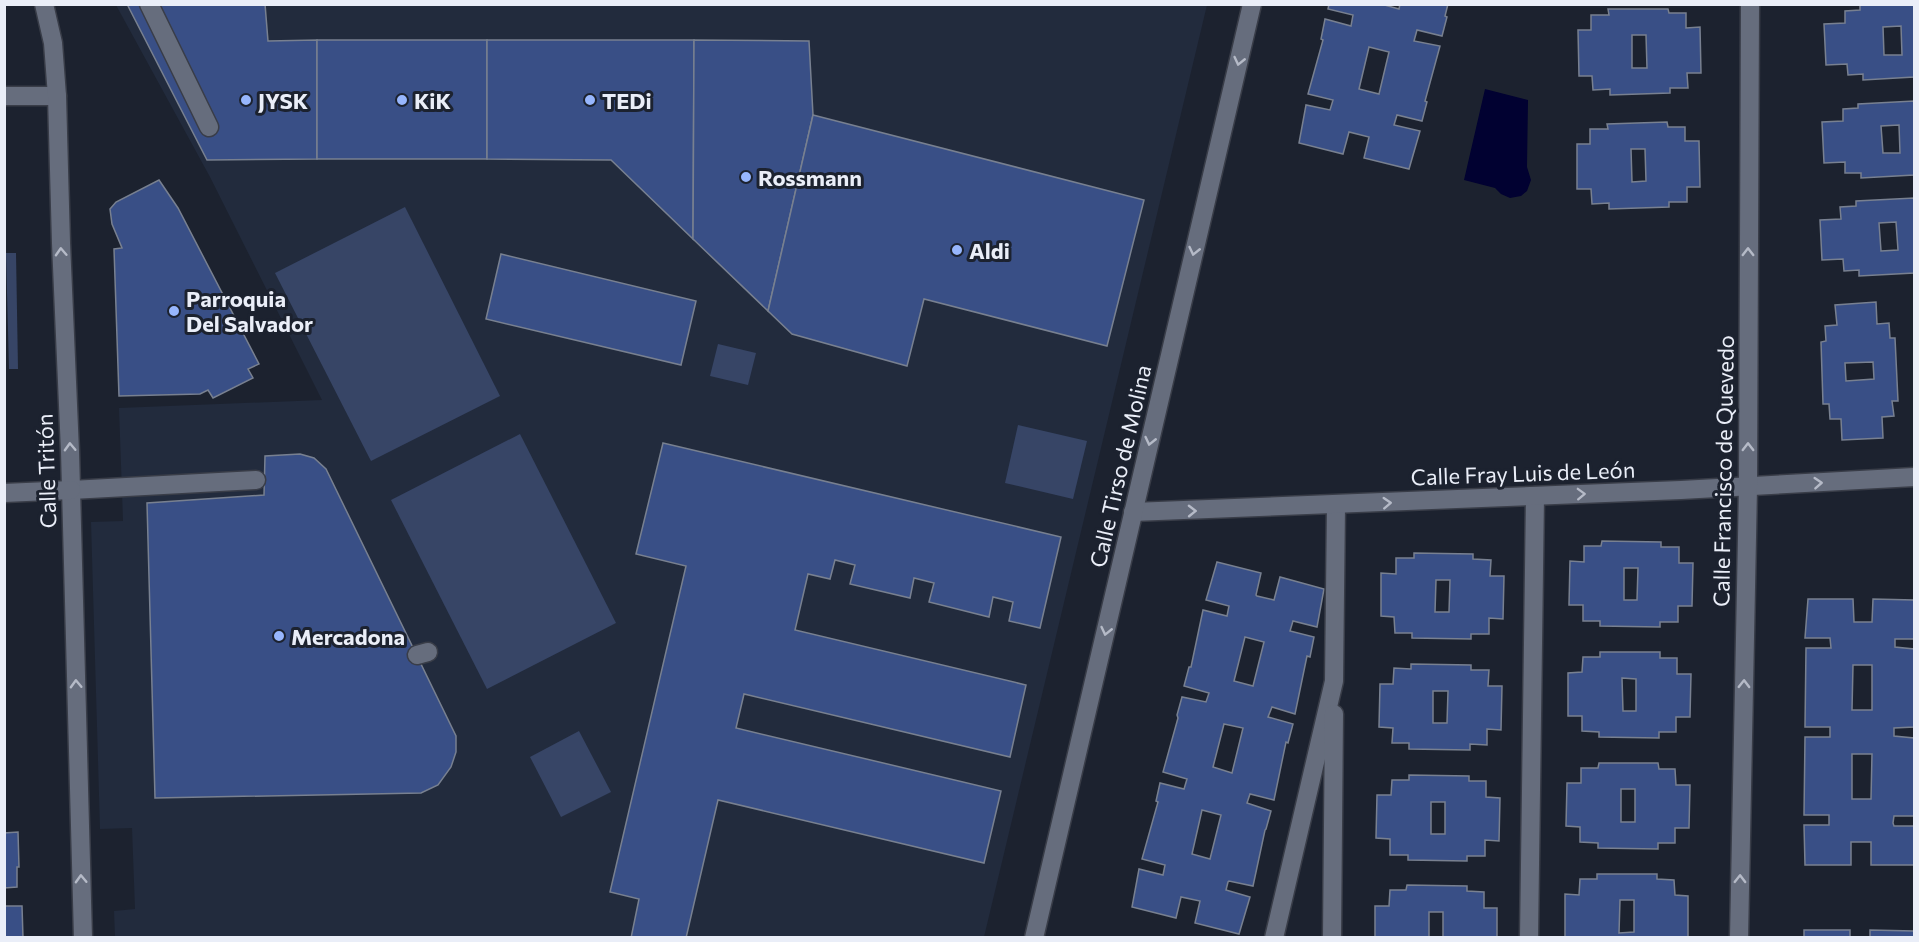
<svg xmlns="http://www.w3.org/2000/svg" width="1919" height="942" viewBox="0 0 1919 942" font-family="Commissioner,sans-serif">
	<style>
		.built { fill: #222b3d }
		.green { fill: #374566 }
		.water { fill: #010131 }
		.building { fill: #394f86; stroke: #788090; stroke-width: 1.5; fill-rule: evenodd }
		.lines { fill: none; stroke-linecap: round; stroke-linejoin: round }
		.service-casing { stroke: #393d48; stroke-width: 21 }
		.minor-casing { stroke: #393d48; stroke-width: 21 }
		.service { stroke: #666d7d; stroke-width: 18 }
		.minor { stroke: #666d7d; stroke-width: 18 }
		.oneway { stroke: #b5bac7 }
		.poi-dot { fill: #97b6fd; stroke: #1c222f; stroke-width: 2 }
		.labels { text-anchor: middle; dominant-baseline: central; stroke-width: 6; stroke-linejoin: round; paint-order: stroke }
		.poi-label { font-size: 22px; font-weight: bold; fill: #eaeef8; stroke: #1c222f; text-anchor: start }
		.street-label { font-size: 22px; fill: #eaeef8; stroke: #1c222f }
	</style>
	<rect width="100%" height="100%" fill="#1c222f"/>
	<path class="built" d="M116,5H1207L984,937H115L114,911L135,909L132,828L100,829L91,522L123,521L119,408L322,400L210,177Z"/>
	<g class="green">
		<path d="M405,207L500,396L371,461L275,273Z"/>
		<path d="M6,253H16L18,369H9Z"/>
		<path d="M718,344L756,353L748,385L710,376Z"/>
		<path d="M1018,425L1087,441L1073,499L1005,483Z"/>
		<path d="M520,434L616,623L487,689L391,500Z"/>
		<path d="M579,731L611,792L561,817L530,757Z"/>
	</g>
	<path class="water" d="M1485,89L1528,100L1527,167L1531,180L1527,191L1521,196L1510,198L1501,194L1495,188L1464,180Z"/>
	<g class="building">
		<path d="M127,4H265L268,41L317,40V159L207,160Z"/>
		<path d="M1329,4H1381L1399,9L1400,4H1448L1445,16L1447,17L1442,36L1417,30L1414,41L1440,46L1425,101L1427,102L1422,121L1397,115L1394,125L1420,131L1409,169L1364,158L1369,137L1349,132L1343,154L1299,143L1306,105L1330,110L1333,100L1308,94L1323,40L1321,39L1325,19L1351,26L1353,15L1328,9ZM1369,47L1389,52L1379,94L1359,89Z"/>
		<path d="M1914,4V77L1863,80V74L1848,75L1847,64L1826,65L1824,24L1845,23V11L1860,10V5ZM1901,26L1902,55H1884L1883,27Z"/>
		<path d="M1608,9H1668L1669,13H1686V28L1700,27L1701,73H1687L1688,88H1670V93L1610,95V89L1593,90L1592,76H1579L1578,30H1591V15H1609ZM1632,35H1646L1647,68H1632Z"/>
		<rect x="317" y="40" width="170" height="119"/>
		<path d="M487,40H694L693,239L611,160L487,159Z"/>
		<path d="M694,40L809,41L813,115L768,311L693,239Z"/>
		<path d="M1914,101V175L1861,178V173H1845V162L1824,163L1822,122L1843,121V109L1858,108V104ZM1899,125L1900,153H1883L1881,126Z"/>
		<path d="M813,115L1144,200L1107,346L924,299L907,366L792,334L768,311Z"/>
		<path d="M1667,122L1668,127H1685V141H1699L1700,187H1687V202H1669V207L1609,209V203L1592,204L1591,189H1577V144H1590V129H1608L1607,124ZM1631,149H1645L1646,181L1632,182Z"/>
		<path d="M159,180L178,208L259,364L248,369L253,378L213,398L208,390L200,394L119,396L114,249L122,248L112,224L110,209L116,202Z"/>
		<path d="M1914,198V273L1859,276V270L1844,271L1843,259L1822,260L1820,220L1841,219L1840,207L1856,206V201ZM1896,222L1898,250L1881,251L1879,223Z"/>
		<path d="M501,254L696,301L681,365L486,319Z"/>
		<path d="M1876,302L1877,324L1889,323L1890,338H1895L1898,401H1892L1894,416L1882,417L1883,438L1842,440L1841,419H1830L1829,404H1823L1821,342L1826,341L1825,326L1837,325L1835,305ZM1873,362L1874,379L1846,381L1845,363Z"/>
		<path d="M663,443L1061,537L1040,628L1009,621L1013,602L993,597L989,617L929,602L934,583L914,578L910,598L850,584L855,565L835,560L830,579L808,574L795,630L1026,685L1010,757L744,694L736,728L1001,791L984,863L718,800L686,938H631L639,899L610,892L686,566L636,554Z"/>
		<path d="M300,454L314,458L326,469L456,736V752L451,767L438,785L421,793L155,798L147,503L264,495L265,456Z"/>
		<path d="M1602,541L1661,542V547H1679V563H1693L1692,606H1678V622H1660V627L1600,626V621H1583V605H1569L1570,561L1584,562V546H1601ZM1624,568H1638L1637,600H1624Z"/>
		<path d="M1414,553L1473,554V559L1491,560L1490,576H1504L1503,619L1489,618V634H1471V639L1412,638V633H1395L1394,617L1381,616V573L1396,574V558H1414ZM1436,580H1450L1449,612H1435Z"/>
		<path d="M1217,562L1261,573L1256,595L1257,596L1274,600L1280,577L1324,589L1317,627L1293,621L1290,631L1314,637L1310,657L1307,656L1295,714L1272,707L1268,717L1293,724L1288,743L1286,742L1274,800L1250,794L1247,803L1271,811L1266,829L1265,830L1253,886L1229,881L1228,882L1226,890L1250,897L1239,934L1195,923L1200,901L1181,897L1176,918L1132,907L1139,869L1163,875L1165,865L1142,859L1158,802L1156,801L1160,783L1184,789L1187,779L1163,772L1178,718L1177,715L1182,697L1206,702L1209,693L1184,686L1189,667H1191L1203,610L1227,616L1229,606L1206,600ZM1245,637L1264,642L1253,686L1234,681ZM1224,724L1243,728L1232,773L1213,767ZM1202,810L1221,815L1210,859L1192,854Z"/>
		<path d="M1808,599H1853L1854,622H1872L1873,599L1914,600V639H1895V647L1914,649V727L1894,728V736L1914,738V816H1894L1893,823L1894,826H1914V865H1871V842H1851V865H1805L1804,825H1829V815H1804L1805,737H1830V727H1805L1806,648H1831L1830,638H1805ZM1853,665H1872V710H1852ZM1852,754H1872L1871,799H1852Z"/>
		<path d="M1600,652H1660V658H1677V674H1691L1690,717H1676V732H1659V738L1599,737V732L1582,731V716H1568V673L1582,672L1583,657H1600ZM1622,678L1636,679V711H1623Z"/>
		<path d="M1411,664L1471,665V670H1489L1488,686H1502L1501,730L1487,729V745L1470,744V750L1409,749V743H1392L1393,728L1379,727L1380,684H1393L1394,668L1411,669ZM1433,691H1448L1447,723H1433Z"/>
		<path d="M1599,763H1658L1659,769H1675L1676,785H1690L1689,828H1675V843H1658V849L1598,848V843L1580,842V827L1566,826L1567,783H1581V768H1598ZM1621,789H1635V822H1621Z"/>
		<path d="M1409,775L1469,776V781H1486V797L1500,798L1499,841L1485,840V856H1467V861L1408,860V855H1390V839L1376,838L1377,795H1391L1392,780H1409ZM1431,802H1445V834H1431Z"/>
		<path d="M18,832L19,867H17V887L4,888V833Z"/>
		<path d="M1597,874H1657V879L1674,880L1675,895L1688,896V938L1565,937V894L1579,895L1580,879H1597ZM1620,900H1634V932L1619,933Z"/>
		<path d="M1407,885L1467,886V891L1484,892V908H1497V938H1443V912H1429V938H1375V906H1389L1390,890H1406Z"/>
		<path d="M4,906H22L23,938H4Z"/>
		<rect x="1804" y="930" width="46" height="8"/>
		<path d="M1870,930L1914,931V938H1870Z"/>
	</g>
	<g class="lines">
		<g class="service-casing">
			<g id="service">
				<path d="M149,4L209,127"/>
				<path d="M4,96H57"/>
				<path d="M71,490L256,480"/>
				<path d="M417,655L428,652"/>
				<path d="M1274,938L1334,681L1336,505"/>
				<path d="M1332,938L1334,714"/>
				<path d="M1529,938L1535,496"/>
			</g>
		</g>
		<g class="minor-casing">
			<g id="minor">
				<path d="M44,4L53,43L57,96L61,243L70,451L83,938"/>
				<path d="M4,493L71,490"/>
				<path d="M1133,512L1681,490L1914,477"/>
				<path d="M1034,938L1252,4"/>
				<path d="M1739,938L1748,487L1750,4"/>
			</g>
		</g>
		<use href="#service" class="service"/>
		<use href="#minor" class="minor"/>
	</g>
	<defs><path id="oneway-chevron" d="M-2-3.5L2.5 0L-2 3.5" fill="none" stroke-width="1.6" stroke-linecap="round" stroke-linejoin="round" transform="scale(1.5)"/></defs>
	<g class="oneway">
		<use href="#oneway-chevron" transform="translate(1239 61) rotate(103)"/>
		<use href="#oneway-chevron" transform="translate(1194 251) rotate(103)"/>
		<use href="#oneway-chevron" transform="translate(61 252) rotate(-93)"/>
		<use href="#oneway-chevron" transform="translate(1748 252) rotate(-90)"/>
		<use href="#oneway-chevron" transform="translate(1150 441) rotate(103)"/>
		<use href="#oneway-chevron" transform="translate(70 447) rotate(-92)"/>
		<use href="#oneway-chevron" transform="translate(1748 447) rotate(-90)"/>
		<use href="#oneway-chevron" transform="translate(1818 483) rotate(-4)"/>
		<use href="#oneway-chevron" transform="translate(1581 494) rotate(-2)"/>
		<use href="#oneway-chevron" transform="translate(1387 503) rotate(-3)"/>
		<use href="#oneway-chevron" transform="translate(1192 511) rotate(-1)"/>
		<use href="#oneway-chevron" transform="translate(1106 631) rotate(103)"/>
		<use href="#oneway-chevron" transform="translate(76 684) rotate(-92)"/>
		<use href="#oneway-chevron" transform="translate(1744 684) rotate(-89)"/>
		<use href="#oneway-chevron" transform="translate(81 879) rotate(-92)"/>
		<use href="#oneway-chevron" transform="translate(1740 879) rotate(-89)"/>
	</g>
	<g class="poi-dot">
		<circle cx="246" cy="100" r="6"/>
		<circle cx="402" cy="100" r="6"/>
		<circle cx="590" cy="100" r="6"/>
		<circle cx="746" cy="177" r="6"/>
		<circle cx="957" cy="250" r="6"/>
		<circle cx="174" cy="311" r="6"/>
		<circle cx="279" cy="636" r="6"/>
	</g>
	<g class="labels">
		<g class="poi-label">
			<text x="258" y="100">JYSK</text>
			<text x="414" y="100">KiK</text>
			<text x="602" y="100">TEDi</text>
			<text x="758" y="177">Rossmann</text>
			<text x="969" y="250">Aldi</text>
			<text x="186" y="298">Parroquia<tspan x="186" dy="25">Del Salvador</tspan></text>
			<text x="291" y="636">Mercadona</text>
		</g>
		<g class="street-label">
			<text transform="translate(1120 466) rotate(-77)">Calle Tirso de Molina</text>
			<text transform="translate(46 471) rotate(-92)">Calle Tritón</text>
			<text transform="translate(1723 471) rotate(-89)">Calle Francisco de Quevedo</text>
			<text transform="translate(1523 473) rotate(-2)">Calle Fray Luis de León</text>
		</g>
	</g>
	<rect width="1919" height="942" fill="none" stroke="#eaeef8" stroke-width="12"/>
</svg>
